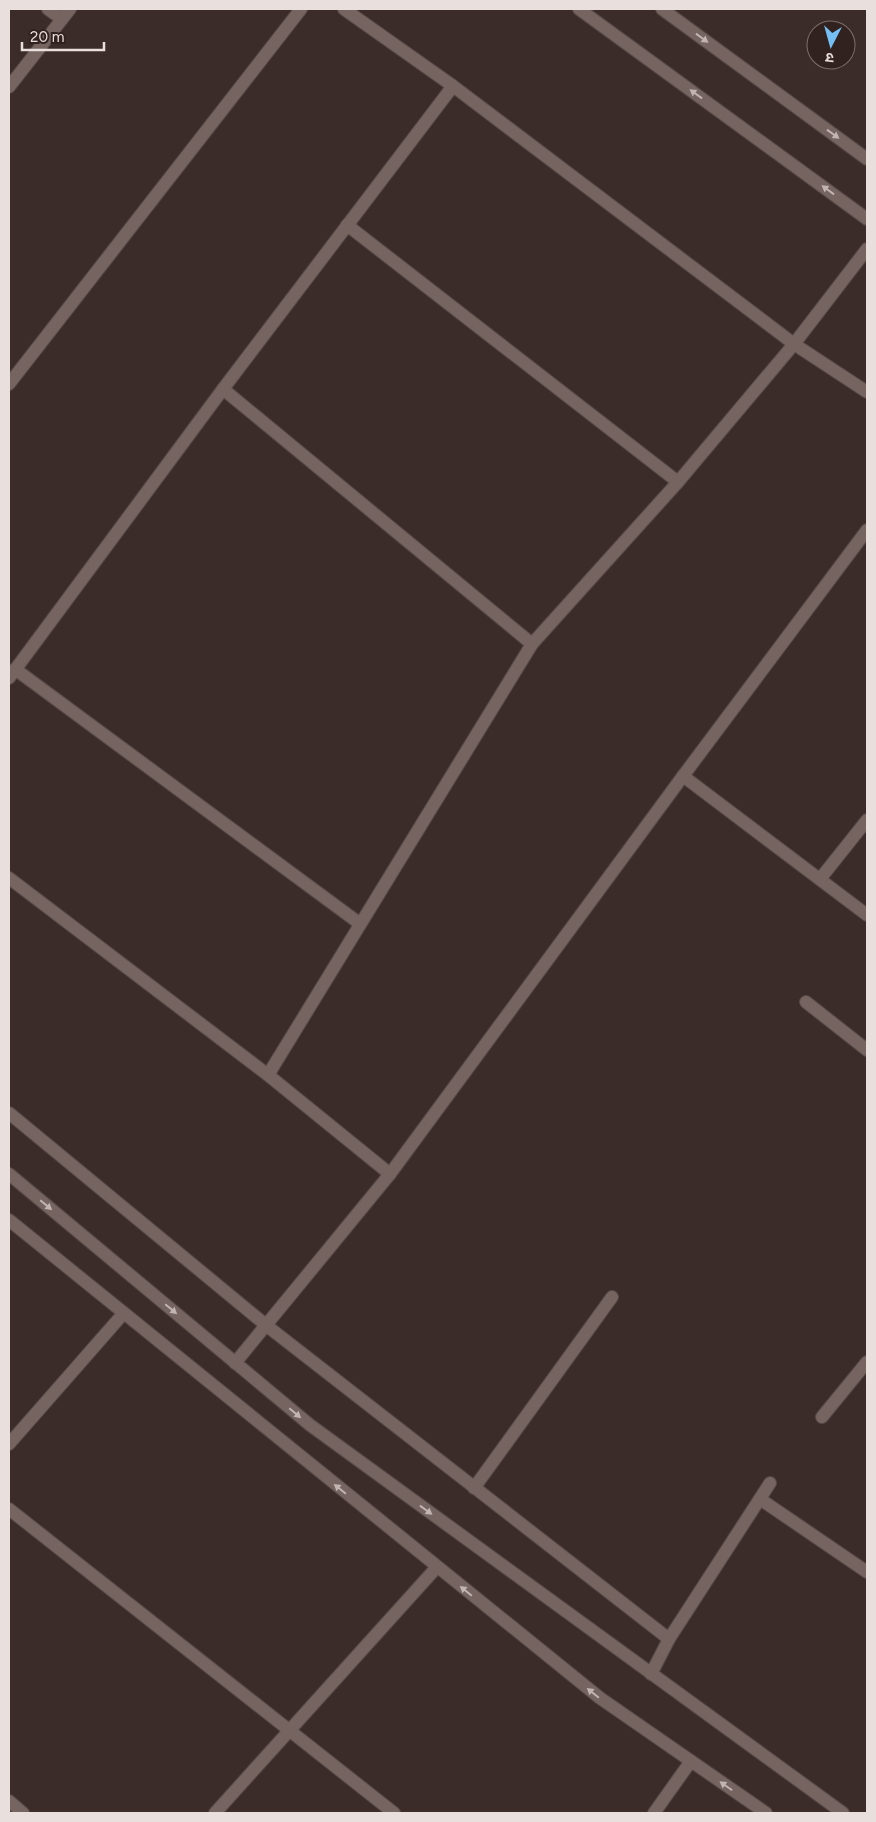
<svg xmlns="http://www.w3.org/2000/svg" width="876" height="1822" viewBox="0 0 876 1822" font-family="Figtree,'Noto Sans Devanagari',sans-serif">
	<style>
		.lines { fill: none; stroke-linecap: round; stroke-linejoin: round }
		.minor-casing { stroke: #564947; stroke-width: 14 }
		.tertiary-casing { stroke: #564947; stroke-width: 14 }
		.minor { stroke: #766460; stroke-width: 12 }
		.tertiary { stroke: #766460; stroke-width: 12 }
		.oneway { fill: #c1b4b1 }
	</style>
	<rect width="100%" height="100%" fill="#3c2c29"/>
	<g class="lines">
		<g class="minor-casing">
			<g id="minor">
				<path d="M48,9L62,19"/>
				<path d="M344,9L453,86L794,344L867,392"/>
				<path d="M579,9L867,219"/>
				<path d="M662,9L867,159"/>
				<path d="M9,87L70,9"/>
				<path d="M347,225L678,482"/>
				<path d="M9,384L301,9"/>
				<path d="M223,389L532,644"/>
				<path d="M15,669L359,923"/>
				<path d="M9,678L223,389L453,86"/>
				<path d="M683,776L867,915"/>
				<path d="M9,878L268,1075L390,1174"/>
				<path d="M820,879L867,820"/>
				<path d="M806,1002L867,1050"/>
				<path d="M268,1075L532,644L678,482L794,344L867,249"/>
				<path d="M9,1113L267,1326L669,1639"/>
				<path d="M235,1363L390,1174L683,776L867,530"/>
				<path d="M822,1417L867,1362"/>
				<path d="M9,1444L123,1314"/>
				<path d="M474,1488L612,1297"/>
				<path d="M760,1499L867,1572"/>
				<path d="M9,1509L394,1813"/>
				<path d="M651,1674L669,1639L770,1483"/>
				<path d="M9,1801L23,1813"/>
				<path d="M215,1813L437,1567"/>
				<path d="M654,1813L691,1761"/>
			</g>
		</g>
		<g class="tertiary-casing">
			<g id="tertiary">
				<path d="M9,1174L310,1425L843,1813"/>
				<path d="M9,1220L600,1698L766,1813"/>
			</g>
		</g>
		<use href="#minor" class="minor"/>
		<use href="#tertiary" class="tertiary"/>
	</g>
	<defs><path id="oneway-solid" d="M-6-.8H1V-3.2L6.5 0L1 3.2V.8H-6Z" transform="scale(1.25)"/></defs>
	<g class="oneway">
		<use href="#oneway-solid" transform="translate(702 38) rotate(36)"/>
		<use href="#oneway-solid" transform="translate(696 94) rotate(-144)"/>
		<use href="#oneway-solid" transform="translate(833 134) rotate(36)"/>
		<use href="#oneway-solid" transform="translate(828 190) rotate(-144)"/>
		<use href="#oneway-solid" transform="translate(46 1205) rotate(40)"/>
		<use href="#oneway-solid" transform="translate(171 1309) rotate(40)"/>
		<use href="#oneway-solid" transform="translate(295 1413) rotate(40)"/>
		<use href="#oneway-solid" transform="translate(340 1489) rotate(-141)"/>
		<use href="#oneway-solid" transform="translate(426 1510) rotate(36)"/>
		<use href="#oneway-solid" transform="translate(466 1591) rotate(-141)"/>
		<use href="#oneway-solid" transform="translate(593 1693) rotate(-141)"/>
		<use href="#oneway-solid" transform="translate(726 1786) rotate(-145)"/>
	</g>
	<rect width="876" height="1822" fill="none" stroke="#e9dfdc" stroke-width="20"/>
	<g transform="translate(831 45) rotate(186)"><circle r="24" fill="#32221f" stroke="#7b6e6b"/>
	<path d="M0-4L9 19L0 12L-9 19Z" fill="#74c0f6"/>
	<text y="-8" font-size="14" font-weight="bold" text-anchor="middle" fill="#e9dfdc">उ</text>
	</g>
	<path d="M22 42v8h82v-8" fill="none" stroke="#e9dfdc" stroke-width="2.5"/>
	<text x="30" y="42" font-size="15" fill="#e9dfdc" stroke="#32221f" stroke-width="4" paint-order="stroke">20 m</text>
</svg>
